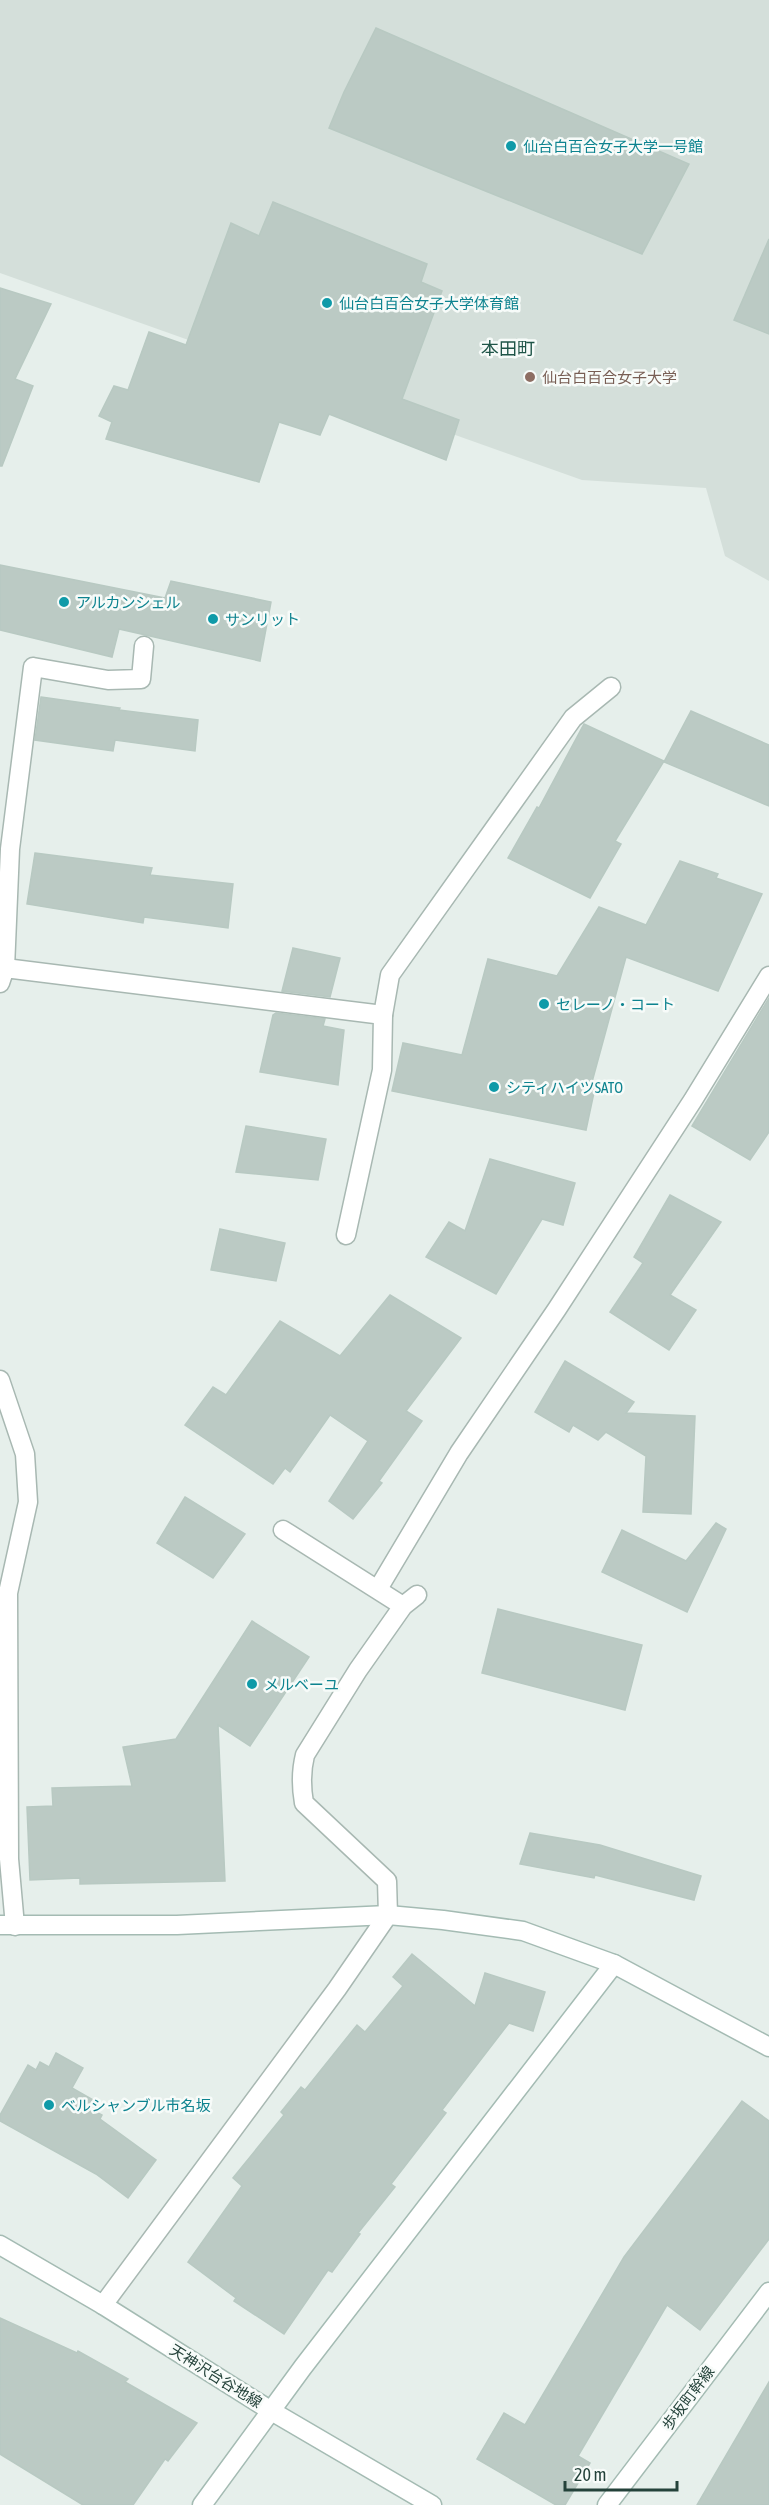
<svg xmlns="http://www.w3.org/2000/svg" width="769" height="2505" viewBox="0 0 769 2505" font-family="'Asap Condensed','Noto Sans JP',sans-serif">
	<style>
		.built { fill: #d4dfda }
		.building { fill: #bbcac4; stroke: #b8c9c2; stroke-width: 1.5 }
		.lines { fill: none; stroke-linecap: round; stroke-linejoin: round }
		.lane-casing { stroke: #a8b8b2; stroke-width: 21 }
		.street-casing { stroke: #a8b8b2; stroke-width: 21 }
		.secondary-casing { stroke: #a4bbb3; stroke-width: 21 }
		.lane { stroke: #fff; stroke-width: 18 }
		.street { stroke: #fff; stroke-width: 18 }
		.secondary { stroke: #fff; stroke-width: 18 }
		.culture-dot { fill: #0f9aa8; stroke: #f7fbf9; stroke-width: 2 }
		.education-dot { fill: #8d6e63; stroke: #f7fbf9; stroke-width: 2 }
		.labels { text-anchor: middle; dominant-baseline: central; stroke-width: 5; stroke-linejoin: round; paint-order: stroke }
		.culture-label { font-size: 15px; fill: #0d838f; stroke: #f7fbf9; text-anchor: start }
		.education-label { font-size: 15px; fill: #785e54; stroke: #f7fbf9; text-anchor: start }
		.street-label { font-size: 15px; fill: #24423a; stroke: #f7fbf9 }
		.quarter-label { font-size: 18px; fill: #1f5548; stroke: #f7fbf9 }
	</style>
	<rect width="100%" height="100%" fill="#e6efeb"/>
	<path class="built" d="M0,0H769V581L725,556L706,488L582,480L0,273Z"/>
	<g class="building">
		<path d="M376,28L689,164L642,254L329,128L344,92Z"/>
		<path d="M273,202L427,264L421,282L442,291L402,399L459,420L446,460L329,414L320,435L279,422L259,482L106,439L112,422L99,416L114,386L128,390L149,332L186,345L231,223L259,236Z"/>
		<path d="M769,239V334L734,320Z"/>
		<path d="M0,288L51,304L15,379L33,386L2,466H0Z"/>
		<path d="M0,565L165,598L171,581L271,602L260,661L119,629L112,657L0,630Z"/>
		<path d="M41,697L120,708L119,710L198,720L195,751L115,740L113,751L35,740Z"/>
		<path d="M691,711L769,745V806L664,762Z"/>
		<path d="M584,724L664,761L615,841L621,844L590,898L508,858L537,807L539,808Z"/>
		<path d="M35,853L152,868L150,875L233,884L228,928L144,917L143,923L27,904Z"/>
		<path d="M680,861L718,874L716,878L762,894L718,991L626,957L592,1082L596,1083L586,1130L392,1091L403,1043L462,1055L488,959L557,976L599,907L646,925Z"/>
		<path d="M293,948L340,958L330,997L282,991Z"/>
		<path d="M769,998V1132L750,1160L692,1126Z"/>
		<path d="M276,1013L325,1019L323,1026L344,1030L338,1085L260,1072L273,1015Z"/>
		<path d="M246,1126L326,1139L318,1180L236,1172Z"/>
		<path d="M490,1159L575,1183L563,1225L542,1219L496,1294L426,1257L449,1222L465,1231Z"/>
		<path d="M670,1195L721,1222L670,1295L696,1310L669,1350L610,1312L643,1263L634,1257Z"/>
		<path d="M220,1229L285,1243L276,1281L211,1270Z"/>
		<path d="M390,1295L461,1338L406,1411L422,1421L379,1481L382,1483L353,1519L329,1501L368,1441L330,1415L290,1472L285,1468L273,1484L185,1425L213,1387L226,1395L280,1321L340,1356Z"/>
		<path d="M565,1361L634,1402L626,1413L695,1416L691,1514L643,1512L646,1456L606,1432L598,1440L573,1425L569,1432L535,1412Z"/>
		<path d="M185,1497L245,1534L213,1578L157,1543Z"/>
		<path d="M716,1523L726,1529L687,1612L602,1572L622,1530L686,1561Z"/>
		<path d="M498,1609L642,1645L625,1710L482,1673Z"/>
		<path d="M252,1621L309,1657L250,1746L218,1725L225,1881L80,1884V1878L30,1880L27,1807L53,1806L52,1788L132,1786L123,1747L176,1739Z"/>
		<path d="M530,1833L600,1845L701,1876L694,1900L595,1875L594,1878L520,1864Z"/>
		<path d="M412,1954L475,2006L485,1973L545,1992L533,2031L509,2023L442,2110L446,2113L391,2184L395,2187L358,2233L360,2234L332,2272L328,2270L284,2334L234,2301L236,2298L188,2262L242,2186L233,2178L284,2115L281,2112L301,2087L305,2090L357,2025L365,2032L403,1986L393,1977Z"/>
		<path d="M56,2053L83,2068L72,2088L95,2101L91,2109L102,2115L100,2119L156,2160L128,2198L96,2174L0,2121V2115L28,2065L36,2070L40,2062L49,2067Z"/>
		<path d="M742,2101L769,2121V2239L700,2330L667,2305L578,2456L590,2463L565,2505H556L477,2459L504,2413L525,2425L624,2257Z"/>
		<path d="M0,2318L77,2353L78,2351L128,2379L125,2382L197,2423L168,2461L165,2459L133,2505H83L0,2454Z"/>
		<path d="M769,2382V2505H697Z"/>
	</g>
	<g class="lines">
		<g class="lane-casing">
			<g id="lane">
				<path d="M5,968L10,849L33,667L108,680L141,679L144,646"/>
				<path d="M383,1015L390,975L573,718L611,687"/>
			</g>
		</g>
		<g class="street-casing">
			<g id="street">
				<path d="M0,983L5,968L383,1015L382,1070L346,1235"/>
				<path d="M0,1380L25,1454L28,1502L8,1593L9,1859L15,1926"/>
				<path d="M283,1530L403,1606"/>
				<path d="M378,1589L459,1453L557,1309L693,1100L769,976"/>
				<path d="M103,2305L337,1989L388,1915L387,1881L304,1803C301,1786 301,1771 305,1755L358,1670L403,1606L417,1595"/>
			</g>
		</g>
		<g class="secondary-casing">
			<g id="secondary">
				<path d="M0,1925H177L388,1915L443,1920L523,1931L614,1964L769,2047"/>
				<path d="M0,2245L103,2305L273,2412L432,2505"/>
				<path d="M202,2505L303,2367L614,1964"/>
				<path d="M607,2505L769,2292"/>
			</g>
		</g>
		<use href="#lane" class="lane"/>
		<use href="#street" class="street"/>
		<use href="#secondary" class="secondary"/>
	</g>
	<g class="culture-dot">
		<circle cx="511" cy="146" r="6"/>
		<circle cx="327" cy="303" r="6"/>
		<circle cx="64" cy="602" r="6"/>
		<circle cx="213" cy="619" r="6"/>
		<circle cx="544" cy="1004" r="6"/>
		<circle cx="494" cy="1087" r="6"/>
		<circle cx="252" cy="1684" r="6"/>
		<circle cx="49" cy="2105" r="6"/>
	</g>
	<circle class="education-dot" cx="530" cy="377" r="6"/>
	<g class="labels">
		<g class="culture-label">
			<text x="523" y="146">仙台白百合女子大学一号館</text>
			<text x="339" y="303">仙台白百合女子大学体育館</text>
			<text x="76" y="602">アルカンシェル</text>
			<text x="225" y="619">サンリット</text>
			<text x="556" y="1004">セレーノ・コート</text>
			<text x="506" y="1087">シティハイツSATO</text>
			<text x="264" y="1684">メルベーユ</text>
			<text x="61" y="2105">ベルシャンブル市名坂</text>
		</g>
		<g class="education-label">
			<text x="542" y="377">仙台白百合女子大学</text>
		</g>
		<g class="street-label">
			<text transform="translate(216 2376) rotate(32)">天神沢台谷地線</text>
			<text transform="translate(688 2398) rotate(-53)">歩坂町幹線</text>
		</g>
		<g class="quarter-label">
			<text x="508" y="348">本田町</text>
		</g>
	</g>
	<path d="M565 2481v9h112v-9" fill="none" stroke="#24423a" stroke-width="3"/>
	<text x="574" y="2481" font-size="18" fill="#24423a" stroke="#f7fbf9" stroke-width="4.5" paint-order="stroke">20 m</text>
</svg>
